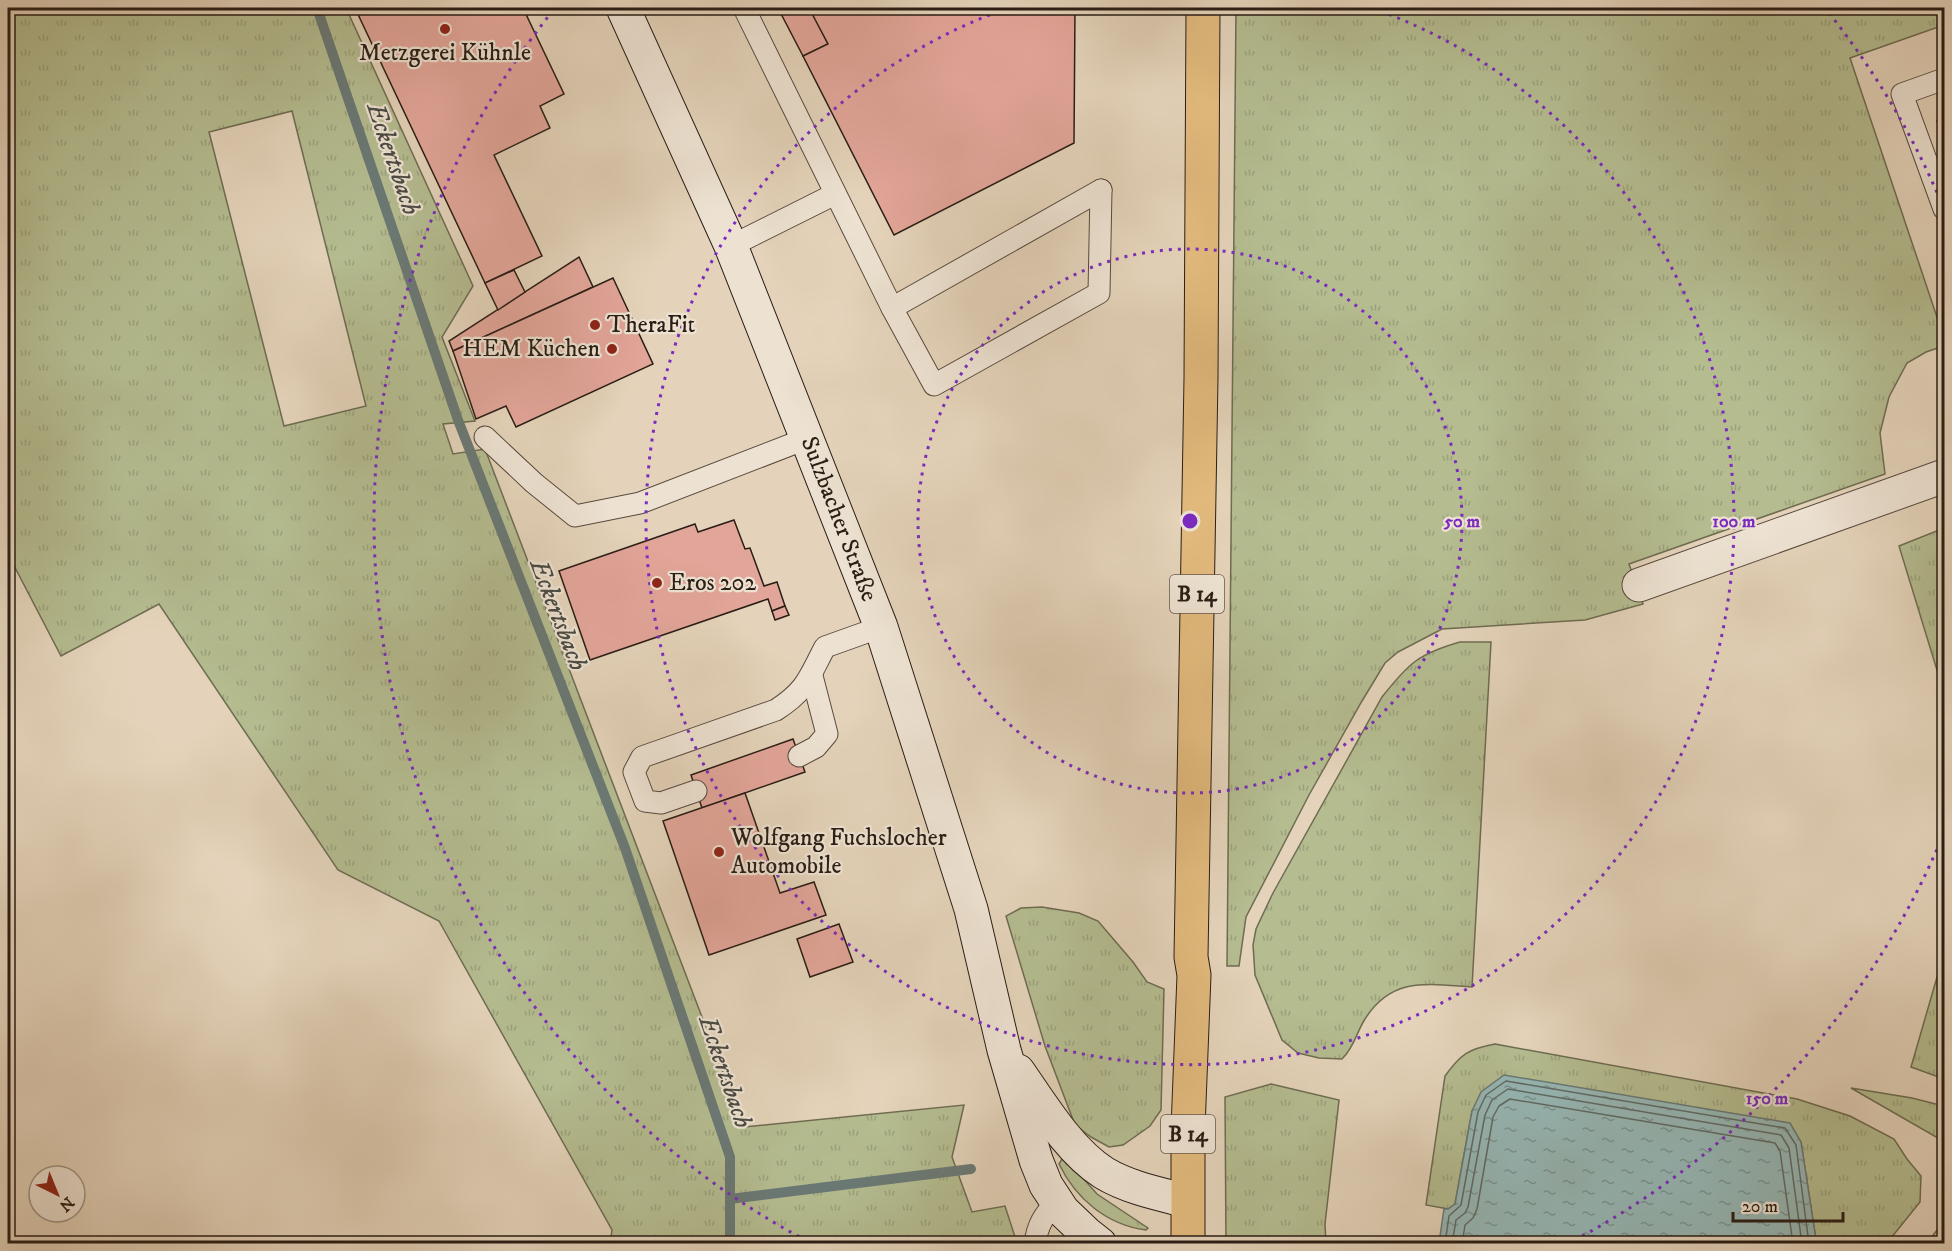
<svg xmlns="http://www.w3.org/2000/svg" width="1952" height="1251" viewBox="0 0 1952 1251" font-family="'IM FELL DW Pica',serif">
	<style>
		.grass { fill: url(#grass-tufts); stroke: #6e6c52; stroke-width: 1.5; fill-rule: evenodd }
		.water { fill: url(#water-ripples); stroke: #6a7975; stroke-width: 1.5 }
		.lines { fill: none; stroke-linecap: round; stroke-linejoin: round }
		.shore { stroke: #606a65; stroke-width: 1.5 }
		.stream { stroke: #6a7975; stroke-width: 10 }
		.building { fill: #e2a599; stroke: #291d15; stroke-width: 1.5 }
		.lane-casing { stroke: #584a3e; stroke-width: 23 }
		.street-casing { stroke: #584a3e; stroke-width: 35 }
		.secondary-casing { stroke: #291d15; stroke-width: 35 }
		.primary-casing { stroke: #291d15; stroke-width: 35 }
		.lane { stroke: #ede2d2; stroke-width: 21 }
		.street { stroke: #ede2d2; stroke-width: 33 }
		.secondary { stroke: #ede2d2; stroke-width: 33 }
		.primary { stroke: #e2ba7d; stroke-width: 33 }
		.ring { fill: none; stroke: #7b2cbf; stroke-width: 3; stroke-dasharray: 3 6 }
		.poi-dot { fill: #8f2418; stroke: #ede2d2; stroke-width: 2 }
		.labels { text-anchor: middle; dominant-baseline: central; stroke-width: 4.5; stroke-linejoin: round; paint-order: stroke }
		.shield { fill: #ede2d2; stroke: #64584e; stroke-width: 1.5 }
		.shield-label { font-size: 22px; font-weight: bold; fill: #291d15 }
		.poi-label { font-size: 24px; fill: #291d15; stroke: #ede2d2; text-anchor: start }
		.street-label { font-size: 24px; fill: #291d15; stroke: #ede2d2 }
		.water-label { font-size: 26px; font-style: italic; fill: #4a4b45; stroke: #ede2d2 }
		.centre { fill: #7b2cbf; stroke: #ede2d2; stroke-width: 3 }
		.ring-label { font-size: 18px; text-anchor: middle; font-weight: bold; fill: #7b2cbf; stroke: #ede2d2; stroke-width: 4.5; stroke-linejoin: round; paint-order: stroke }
	</style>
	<defs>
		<pattern id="grass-tufts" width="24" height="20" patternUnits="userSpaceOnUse" patternTransform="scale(1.5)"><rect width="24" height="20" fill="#b4bc90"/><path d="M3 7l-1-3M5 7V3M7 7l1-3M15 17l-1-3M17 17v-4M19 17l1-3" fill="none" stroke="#9ba17b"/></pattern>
		<pattern id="water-ripples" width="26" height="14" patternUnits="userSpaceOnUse" patternTransform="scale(1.5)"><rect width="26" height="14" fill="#96b7b5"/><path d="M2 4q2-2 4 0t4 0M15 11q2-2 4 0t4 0" fill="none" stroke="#7a9492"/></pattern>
	</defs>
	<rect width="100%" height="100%" fill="#e4d3ba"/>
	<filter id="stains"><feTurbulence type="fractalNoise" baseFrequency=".00333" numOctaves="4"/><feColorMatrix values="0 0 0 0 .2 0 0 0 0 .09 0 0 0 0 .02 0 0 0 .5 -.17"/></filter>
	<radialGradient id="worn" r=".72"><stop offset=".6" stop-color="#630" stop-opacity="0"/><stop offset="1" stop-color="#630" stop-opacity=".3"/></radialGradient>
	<g class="grass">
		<path d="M8,8H346L473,286L442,337L475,421L443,424L453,454L485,449L744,1127L964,1105L952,1157L972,1212L1005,1206L1017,1243H610L612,1230L439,921L338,870L159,604L61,656L8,554ZM292,111L366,406L284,426L209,132Z"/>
		<path d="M1236,8H1944V25L1850,58L1944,338V346L1926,352L1907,363L1889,397L1880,433L1885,474L1629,564L1643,604L1585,620L1442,629L1398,652L1385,663L1362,701L1309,795L1246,917L1239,966H1227Z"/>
		<path d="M1944,528V693L1899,546Z"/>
		<path d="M1460,642H1491L1472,987C1429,984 1392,976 1365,1019C1356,1033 1355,1046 1342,1059L1319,1058L1298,1053L1282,1040L1255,975L1253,945L1256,929L1273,893L1382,697C1409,663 1418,654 1460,642Z"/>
		<path d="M1042,907L1079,913L1098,921L1133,962L1147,982L1164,989L1161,1110L1150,1126L1123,1145L1109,1147L1091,1137L1075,1125L1045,1046L1006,916L1021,908Z"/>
		<path d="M1944,953V1079L1911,1067Z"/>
		<path d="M1495,1044L1797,1099L1850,1116L1894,1139L1907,1159L1921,1176L1920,1202L1887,1243H1815L1816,1240L1801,1142L1472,1111L1455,1204L1448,1209L1426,1205L1445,1076C1461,1054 1468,1049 1495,1044Z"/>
		<path d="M1271,1084L1339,1100L1325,1224L1326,1243H1226L1225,1097Z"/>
		<path d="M1851,1088L1912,1098L1944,1106V1145L1938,1138Z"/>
		<path d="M1062,1159H1066L1097,1194L1148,1228L1146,1230C1107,1225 1076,1199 1059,1164Z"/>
		<path d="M1944,1221V1243H1927Z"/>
	</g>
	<path class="water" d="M1504,1075L1790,1123L1801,1142L1816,1240L1815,1243H1439L1444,1209H1448L1455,1204L1472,1111L1481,1092Z"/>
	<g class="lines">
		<g class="shore">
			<path d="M1445,1244L1449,1216L1461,1205L1478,1112L1486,1095L1506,1081L1785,1128L1796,1145L1809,1244"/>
			<path d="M1452,1244L1456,1220L1465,1213L1468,1207L1485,1115L1492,1100L1508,1089L1781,1135L1789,1148L1802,1244"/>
			<path d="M1462,1244L1465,1225L1473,1218L1477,1209L1493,1117L1499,1106L1510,1099L1775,1143L1780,1151L1793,1244"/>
		</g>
		<g class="stream">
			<path d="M317,8L458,420L625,848L730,1157V1244"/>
			<path d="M730,1199L971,1169"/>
		</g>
	</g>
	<g class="building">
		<path d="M355,8H523L564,94L540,106L550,128L494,155L542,256L485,283Z"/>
		<path d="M778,8H810L828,44L803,56Z"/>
		<path d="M809,8H1075L1074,143L894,235L803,56L828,44Z"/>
		<path d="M1944,118V140L1937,121Z"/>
		<path d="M579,257L593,287L453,351L449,341Z"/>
		<path d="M514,270L525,292L498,310L485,283Z"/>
		<path d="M613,278L653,364L516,427L506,406L476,419L453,351Z"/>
		<path d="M734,520L745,549L750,548L764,586L777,582L785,606L772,611L768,599L590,660L559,571L695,524L698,532Z"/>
		<path d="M785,606L789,615L775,620L772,611Z"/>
		<path d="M793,739L805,772L702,808L691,775Z"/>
		<path d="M745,793L780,893L814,882L826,915L709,955L663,821Z"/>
		<path d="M839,924L853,962L810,977L797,939Z"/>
	</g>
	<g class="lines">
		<g class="lane-casing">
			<g id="lane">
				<path d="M744,8L892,308L1101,190"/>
				<path d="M1944,79L1902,94L1944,209"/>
				<path d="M731,246L833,195"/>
				<path d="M892,308L934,385L1099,293L1101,190"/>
				<path d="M485,437L534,483L575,516L640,503L808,438"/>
				<path d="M799,756L816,747L827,734L812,676"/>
				<path d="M696,791L661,803L645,801L634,772L642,757L776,710C807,690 809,677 825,647L881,627"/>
				<path d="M1035,1244C1037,1226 1044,1214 1057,1202"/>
			</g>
		</g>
		<g class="street-casing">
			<path id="street" d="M1639,585L1944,476"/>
		</g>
		<g class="secondary-casing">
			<g id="secondary">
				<path d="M623,8L731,246L881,627L971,909L1004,1050L1036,1160L1046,1185L1063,1211L1086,1233L1100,1244"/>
				<path d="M1018,1071C1042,1105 1069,1151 1104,1173C1129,1188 1160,1194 1187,1201"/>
			</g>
		</g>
		<g class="primary-casing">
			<path id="primary" d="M1188,1244V1129L1194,975L1191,957L1201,378L1203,8"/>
		</g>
		<use href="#lane" class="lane"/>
		<use href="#street" class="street"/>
		<use href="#secondary" class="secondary"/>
		<use href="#primary" class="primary"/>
	</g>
	<g class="ring">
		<circle cx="1190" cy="521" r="272"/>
		<path d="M1372 8A544 544 0 1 1 1008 8"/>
		<path d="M1944 833A816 816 0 0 1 1573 1241M807 1241A816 816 0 0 1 551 13M1829 13A816 816 0 0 1 1944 209"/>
	</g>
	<g class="poi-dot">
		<circle cx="445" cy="29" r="6"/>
		<circle cx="595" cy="325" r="6"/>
		<circle cx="612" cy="349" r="6"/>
		<circle cx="657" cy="583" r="6"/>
		<circle cx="719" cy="852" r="6"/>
	</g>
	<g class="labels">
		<g class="shield">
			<rect x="1170" y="575" width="54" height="38" rx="4.5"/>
			<rect x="1161" y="1115" width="54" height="38" rx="4.5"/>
		</g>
		<g class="shield-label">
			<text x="1197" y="594">B 14</text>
			<text x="1188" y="1134">B 14</text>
		</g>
		<g class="poi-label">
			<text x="445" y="53" text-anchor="middle">Metzgerei Kühnle</text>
			<text x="607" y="325">TheraFit</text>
			<text x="600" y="349" text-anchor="end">HEM Küchen</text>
			<text x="669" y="583">Eros 202</text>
			<text x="731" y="838">Wolfgang Fuchslocher<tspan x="731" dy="28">Automobile</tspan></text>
		</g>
		<g class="street-label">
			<text transform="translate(839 519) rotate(69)">Sulzbacher Straße</text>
		</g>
		<g class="water-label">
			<text transform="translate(393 159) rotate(71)">Eckertsbach</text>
			<text transform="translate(558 615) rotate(69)">Eckertsbach</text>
			<text transform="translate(725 1072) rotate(71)">Eckertsbach</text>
		</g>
	</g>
	<circle cx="1190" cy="521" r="9" class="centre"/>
	<g class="ring-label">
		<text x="1462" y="527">50 m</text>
		<text x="1734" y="527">100 m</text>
		<text x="1767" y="1104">150 m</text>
	</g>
	<rect width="1952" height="1251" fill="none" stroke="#e4d3ba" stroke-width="30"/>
	<rect x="9" y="9" width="1934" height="1233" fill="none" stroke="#291d15" stroke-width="3"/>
	<rect x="15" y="15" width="1922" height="1221" fill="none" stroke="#291d15" stroke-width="1.5"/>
	<g transform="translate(57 1194) rotate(137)"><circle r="28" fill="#ede2d2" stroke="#9f9386" stroke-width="1.5"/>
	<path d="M0-4.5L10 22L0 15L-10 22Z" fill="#8f2418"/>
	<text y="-9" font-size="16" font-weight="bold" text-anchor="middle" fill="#291d15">N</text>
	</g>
	<path d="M1733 1212v9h110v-9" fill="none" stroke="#291d15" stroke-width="3"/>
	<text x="1742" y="1212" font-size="18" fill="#291d15" stroke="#ede2d2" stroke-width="4.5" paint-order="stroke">20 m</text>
	<rect width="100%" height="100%" filter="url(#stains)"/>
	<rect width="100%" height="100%" fill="url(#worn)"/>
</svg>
